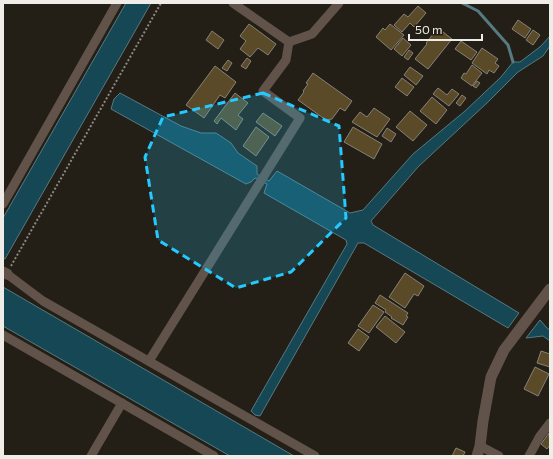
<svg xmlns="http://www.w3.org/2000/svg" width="553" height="459" viewBox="0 0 553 459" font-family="Commissioner,sans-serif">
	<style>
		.water { fill: #164754; stroke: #577980 }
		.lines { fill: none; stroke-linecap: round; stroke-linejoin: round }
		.stream { stroke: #577980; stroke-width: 3 }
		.building { fill: #5a4a27; stroke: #868278 }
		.path { stroke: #8c8882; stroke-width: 2; stroke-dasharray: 2 2; stroke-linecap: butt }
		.minor { stroke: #62534a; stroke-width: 9 }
		.tertiary { stroke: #62534a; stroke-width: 11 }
		.marked { fill: #25c9fe; fill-opacity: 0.2; stroke: #25c9fe; stroke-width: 3; stroke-dasharray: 8 5; stroke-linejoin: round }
	</style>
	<rect width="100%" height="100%" fill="#231f17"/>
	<g class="water">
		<path d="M126,3H151L5,259L3,258V218Z"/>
		<path d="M550,36V46L543,56L518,72L488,102L418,167L371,221L373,225L519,313L508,328L364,243H358L260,416L255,415L251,411L347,244L346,240L264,193L267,184L255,178L251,182L246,184L111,109L114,99L120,93L181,126L201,133H216L231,143L238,153L257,166V174L269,181L277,171L350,213L363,210L413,154L465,111L501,77L513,62H520L541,46Z"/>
		<path d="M3,287L294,456H230L3,326Z"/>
		<path d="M540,320L547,328L550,330V341L543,336L526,338Z"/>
	</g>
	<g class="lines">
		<path class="stream" d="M462,3L478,11L508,45L513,62"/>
	</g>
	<g class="building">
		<path d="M418,6L426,13L414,27L410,23L402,32L394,25L404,14L408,17Z"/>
		<path d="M518,20L531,29L525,38L512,29Z"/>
		<path d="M249,24L276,44L268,55L258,48L250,57L240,49L246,41L240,36Z"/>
		<path d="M390,24L404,35L391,50L376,37L383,28L385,30Z"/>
		<path d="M438,28L452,39L428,69L415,59L427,44L426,43Z"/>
		<path d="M533,30L540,35L533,45L526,40Z"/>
		<path d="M212,31L224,40L218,49L206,40Z"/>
		<path d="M403,38L411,45L402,56L394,49Z"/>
		<path d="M461,41L477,52L471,60L455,49Z"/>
		<path d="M482,48L498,59L495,63L499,66L494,73L489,70L487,74L472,63Z"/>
		<path d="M409,50L413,53L408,60L404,57Z"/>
		<path d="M247,58L251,61L246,69L241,66Z"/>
		<path d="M228,60L232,63L227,71L222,68Z"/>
		<path d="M472,65L482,73L472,86L461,78L464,73L466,74Z"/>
		<path d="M215,66L236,82L225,98L220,95L204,118L186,105Z"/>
		<path d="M410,67L423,76L416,85L404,75Z"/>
		<path d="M313,73L352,101L345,111L340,108L332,119L326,120L298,100L304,92L303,91L308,84L306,83Z"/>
		<path d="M402,78L414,87L407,96L395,87Z"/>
		<path d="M477,81L480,83L476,88L473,86Z"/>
		<path d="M438,88L447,95L452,89L459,94L449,106L433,94Z"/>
		<path d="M235,93L248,103L238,115L243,119L236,130L221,118L217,124L214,121Z"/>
		<path d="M462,95L466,98L460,106L456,103Z"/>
		<path d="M432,97L447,110L436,124L420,111Z"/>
		<path d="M374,108L390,119L377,137L352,122L360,112L367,117Z"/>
		<path d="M410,111L427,125L413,141L396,127Z"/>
		<path d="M263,113L282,126L275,136L256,122Z"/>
		<path d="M256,127L269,137L256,156L243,146Z"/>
		<path d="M353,127L382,144L374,159L344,142Z"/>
		<path d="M387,128L396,134L391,142L382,136Z"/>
		<path d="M405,273L424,286L418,296L414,294L405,308L389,297Z"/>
		<path d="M380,295L408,313L406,316L408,317L403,325L391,318L392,317L385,312L386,310L375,303Z"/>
		<path d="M373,305L384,312L369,333L358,326Z"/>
		<path d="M385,316L405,332L396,343L376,327Z"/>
		<path d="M358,329L369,337L359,351L348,343Z"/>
		<path d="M541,351L550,354V367L537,363Z"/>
		<path d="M535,367L549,374L538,396L524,389Z"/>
		<path d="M549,433L550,445L547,449L541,444Z"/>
		<path d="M456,448L465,452L463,456H452Z"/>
	</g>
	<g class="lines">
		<path class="path" d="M11,266L161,3"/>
		<g class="minor">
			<path d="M233,3L289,42"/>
			<path d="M289,42L312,34L339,3"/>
			<path d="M3,204L117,3"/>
			<path d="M7,274L43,301L315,456"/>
			<path d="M3,335L214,456"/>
			<path d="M149,361L300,118L263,91L286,60L289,42"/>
			<path d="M480,446L499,456"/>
			<path d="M91,456L122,403"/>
			<path d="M529,456L540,436L550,423"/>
		</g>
		<g class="tertiary">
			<path d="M3,272L7,274"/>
			<path d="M477,456L480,446L483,421L491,377L504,350L550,289"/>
		</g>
	</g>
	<path class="marked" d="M263,93L339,126L346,218L291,272L236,288L158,240L145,157L163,117Z"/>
	<rect width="553" height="459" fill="none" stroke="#f0ede8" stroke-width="8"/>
	<path d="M409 34v6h73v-6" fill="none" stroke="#f0ede8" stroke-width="2"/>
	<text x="415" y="34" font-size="12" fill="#f0ede8" stroke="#231f17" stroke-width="3" paint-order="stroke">50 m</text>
</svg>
